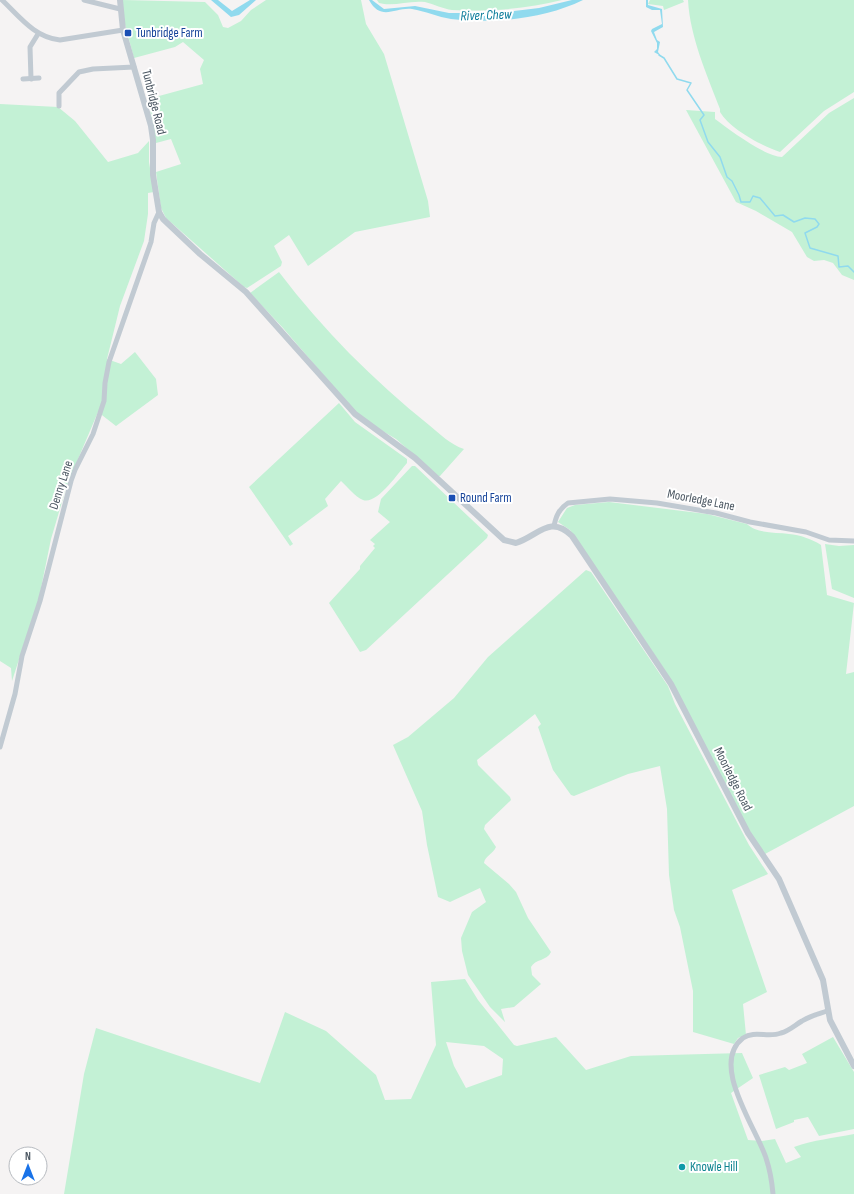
<svg xmlns="http://www.w3.org/2000/svg" width="854" height="1194" viewBox="0 0 854 1194" font-family="'Sofia Sans Condensed',sans-serif">
	<style>
		.green { fill: #c3f1d5; fill-rule: evenodd }
		.water { fill: #90daee }
		.lines { fill: none; stroke-linecap: round; stroke-linejoin: round }
		.stream { stroke: #90daee; stroke-width: 1.5 }
		.minor { stroke: #c1cad2; stroke-width: 5 }
		.tertiary { stroke: #c1cad2; stroke-width: 6 }
		.transit-dot { fill: #1a4fb4; stroke: #fff; stroke-width: 1.5 }
		.culture-dot { fill: #0f9aa8; stroke: #fff; stroke-width: 1.5 }
		.labels { text-anchor: middle; dominant-baseline: central; stroke-width: 4; stroke-linejoin: round; paint-order: stroke }
		.transit-label { font-size: 13px; fill: #164399; stroke: #fff; text-anchor: start }
		.street-label { font-size: 13px; fill: #4a5661; stroke: #fff }
		.culture-label { font-size: 13px; fill: #0d838f; stroke: #fff; text-anchor: start }
		.water-label { font-size: 14px; font-style: italic; fill: #0c7c9b; stroke: #fff }
	</style>
	<rect width="100%" height="100%" fill="#f5f3f3"/>
	<g class="green">
		<path d="M123,0L205,2L218,15L223,27L228,28L241,21L251,10L266,0H361L366,24L384,54L428,201L430,217L355,232L308,266L289,235L274,246L282,262L281,266L247,288L244,287L166,218L161,208L156,172L181,164L171,139L156,143L148,99L203,84L200,69L204,60L183,42L175,47L134,58L123,17Z"/>
		<path d="M377,0H562C527,9 488,12 452,10C443,9 434,4 425,2C409,0 394,7 379,3Z"/>
		<path d="M650,0H683L684,2L664,10L663,6L648,4Z"/>
		<path d="M688,0H854V92L824,111L780,152C762,146 730,129 720,112V109C707,75 690,37 688,0Z"/>
		<path d="M854,98V280L842,275L833,263L824,260L814,261L807,257L792,232L756,211L736,202L686,110L715,112V119C730,130 764,156 782,157L829,113Z"/>
		<path d="M0,104L58,107L75,121L108,162L138,153L149,141V162L154,192L148,193V214L144,241L120,306L107,359L121,364L135,352L156,379L158,395L116,426L98,412L67,485L51,539L39,598L12,681L11,668L0,661Z"/>
		<path d="M279,272C323,330 373,380 429,425C440,434 451,445 464,449L440,476H438L396,439L366,421L351,407L283,328L250,293Z"/>
		<path d="M339,403L355,422L407,459V463C398,473 377,505 363,500C355,497 347,486 341,481L325,499L328,506L288,536L293,544L290,546L249,487Z"/>
		<path d="M412,466H415L488,535L487,538L366,650L360,652L329,603L360,569V566L375,548L373,546L375,544L370,540L390,522L378,512L381,499Z"/>
		<path d="M609,502L707,514L747,524C757,534 776,532 789,534C800,535 812,539 821,545L827,595L854,603L846,674L854,672V806L765,854L750,833L666,672L570,530L558,522L567,508L575,505Z"/>
		<path d="M825,544L839,546L854,545V598L832,589Z"/>
		<path d="M586,570L591,572L668,686L675,704L749,845L768,874L732,890L767,992L743,1004L746,1035L738,1038L734,1044L693,1032V991L680,927L674,910L669,875L667,809L660,766L628,774L574,796L571,795L553,770L538,727L541,724L535,714L477,760L478,765L510,797L511,800L485,825L484,829L496,847C493,854 485,856 484,863L509,884L516,892L528,918L551,952C547,961 535,959 531,967L532,975L541,984L514,1007L501,1009L505,1022L490,1007L468,975L462,951L461,938L472,912L486,902L480,888L450,902L438,897L427,845L422,811L393,745L408,737L454,698L488,657Z"/>
		<path d="M465,979L478,1000L514,1045L517,1046L556,1037L586,1070L631,1056L742,1053L753,1078L731,1093L748,1140L762,1141L775,1139L786,1163L801,1157L794,1147C814,1140 833,1138 854,1134V1194H64L84,1074L96,1028L260,1083L285,1012L326,1031L376,1075L385,1100L411,1099L436,1045L431,982ZM446,1042L484,1046L503,1059L502,1075L466,1088L454,1066Z"/>
		<path d="M833,1037L854,1072V1129L819,1136L808,1117L794,1120V1122L776,1129L759,1075L785,1067L789,1070L807,1063L802,1054Z"/>
	</g>
	<g class="water">
		<path d="M211,0H218L232,11L250,0H256L239,15L231,17Z"/>
		<path d="M369,0H372L384,9L415,6L449,13H497L539,8L572,0H583C544,19 494,24 451,19C438,17 425,11 412,9C395,7 381,22 369,0Z"/>
		<path d="M646,0H648V5L662,9L663,27L654,32L657,40L660,42L658,52L661,56L654,52L657,49V43L651,31L652,29L662,24L660,10H652L646,7Z"/>
	</g>
	<g class="lines">
		<path class="stream" d="M659,55L664,58L677,79L691,83L687,90L704,115L700,120L708,142L720,157L727,177L732,181L739,195L741,202H750L753,196L760,198L775,216L783,215L794,222L805,218L815,219L819,224L817,227L805,233L810,248L838,256L839,267L848,266L854,272"/>
		<g class="minor">
			<path d="M2,0C19,16 35,38 60,40L123,30"/>
			<path d="M84,0L120,9"/>
			<path d="M23,79L39,78"/>
			<path d="M31,79L30,47L38,34"/>
			<path d="M59,106V93L79,72L93,69L134,67"/>
			<path d="M554,526C556,516 559,509 568,503L610,499L657,503L716,513L750,522L806,532L829,540L854,541"/>
			<path d="M0,747L15,694L22,656L40,601L71,481L75,470L93,434L104,401L105,383L109,362L151,242L154,223L159,212"/>
			<path d="M773,1194C772,1182 770,1170 766,1158C757,1129 709,1064 743,1038C755,1030 768,1038 781,1033C789,1031 795,1025 802,1021C810,1016 819,1014 827,1011"/>
		</g>
		<path class="tertiary" d="M120,0L123,30L151,126L153,140V175L159,212L163,219L200,254L246,292L355,414L415,458L504,540L516,543C538,536 550,514 572,536L671,684L748,833L779,879L823,980L830,1020L854,1066"/>
	</g>
	<g class="transit-dot">
		<rect x="124" y="29" width="8" height="8" rx="2"/>
		<rect x="448" y="494" width="8" height="8" rx="2"/>
	</g>
	<circle class="culture-dot" cx="682" cy="1167" r="4"/>
	<g class="labels">
		<g class="transit-label">
			<text x="136" y="33">Tunbridge Farm</text>
			<text x="460" y="498">Round Farm</text>
		</g>
		<g class="street-label">
			<text transform="translate(154 102) rotate(76)">Tunbridge Road</text>
			<text transform="translate(61 485) rotate(-72)">Denny Lane</text>
			<text transform="translate(701 500) rotate(11)">Moorledge Lane</text>
			<text transform="translate(733 779) rotate(63)">Moorledge Road</text>
		</g>
		<g class="culture-label">
			<text x="690" y="1167">Knowle Hill</text>
		</g>
		<g class="water-label">
			<text transform="translate(486 15) rotate(-2)">River Chew</text>
		</g>
	</g>
	<g transform="translate(28 1166)"><circle r="19" fill="#ffffff" stroke="#b7bbc0"/>
	<path d="M0-3L7 15L0 10L-7 15Z" fill="#1a73e8"/>
	<text y="-6" font-size="11" font-weight="bold" text-anchor="middle" fill="#4a5661">N</text>
	</g>
</svg>
